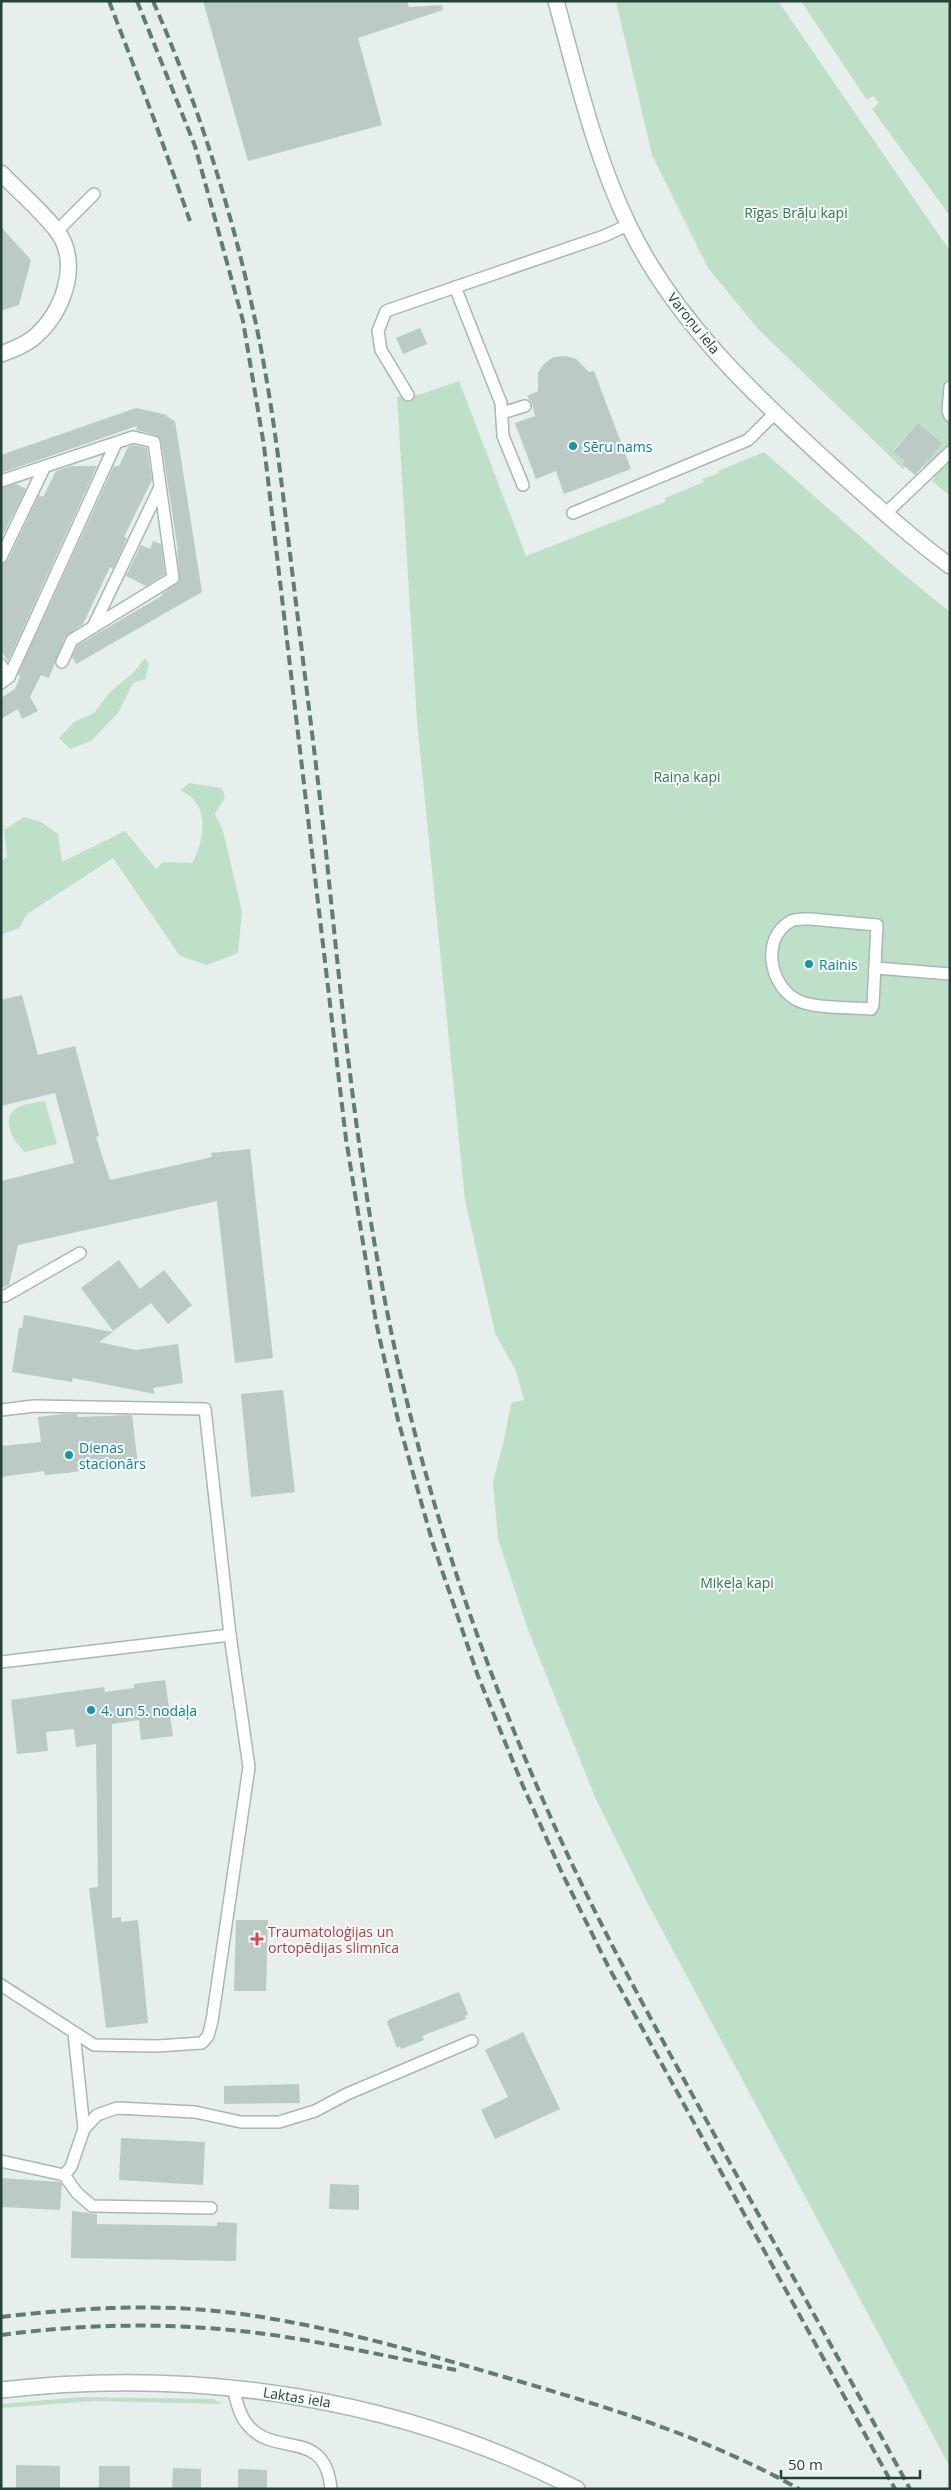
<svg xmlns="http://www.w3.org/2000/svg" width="951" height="2490" viewBox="0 0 951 2490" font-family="'Open Sans',sans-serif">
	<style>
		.green { fill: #bfe0c8 }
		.building { fill: #bbcac4 }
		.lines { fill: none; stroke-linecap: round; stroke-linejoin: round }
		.service-casing { stroke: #a8b8b2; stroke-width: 14 }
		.minor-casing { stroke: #a8b8b2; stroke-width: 18 }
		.tertiary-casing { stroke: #a8b8b2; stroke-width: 18 }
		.service { stroke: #fff; stroke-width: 11 }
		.minor { stroke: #fff; stroke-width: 15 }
		.tertiary { stroke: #fff; stroke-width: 15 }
		.rail { stroke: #5f7d75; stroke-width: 4; stroke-dasharray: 10 5; stroke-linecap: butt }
		.culture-dot { fill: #0f9aa8; stroke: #f7fbf9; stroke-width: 2 }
		.health-dot { fill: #e0444e; stroke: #f7fbf9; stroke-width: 2 }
		.labels { text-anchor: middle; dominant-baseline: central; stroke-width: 4; stroke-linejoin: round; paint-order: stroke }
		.park-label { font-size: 14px; fill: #2d7a4b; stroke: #f7fbf9 }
		.street-label { font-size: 14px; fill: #24423a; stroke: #f7fbf9 }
		.culture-label { font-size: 14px; fill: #0d838f; stroke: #f7fbf9; text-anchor: start }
		.health-label { font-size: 14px; fill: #be3a42; stroke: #f7fbf9; text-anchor: start }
	</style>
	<rect width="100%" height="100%" fill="#e6efeb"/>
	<g class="green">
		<path d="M616,1H778L950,251V496L932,481L935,477L923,467L941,442L918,423L893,451L904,462L902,464L905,467L903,469L758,329L708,268L652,155Z"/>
		<path d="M801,1H950V216L872,109L879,103L873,96L867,100Z"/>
		<path d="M459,381L526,556L665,502V498L704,482L702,479L719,473L718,471L764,452L903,574L950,612V2467L646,1900L595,1797L527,1627L498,1539L493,1482L505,1436L511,1403L524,1400L516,1371L495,1333L465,1200L417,721L397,397L421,394Z"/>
		<path d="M145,658L149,664L145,679L133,683L118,713L91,741L70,749L59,738L74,722L94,713L110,692L133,673Z"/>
		<path d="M190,783L222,788L225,797L215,814L223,831L242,912L238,953L207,965L180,956L113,858L27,914L19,928L1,935V863L7,856L4,830L24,817L41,822L58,834L62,862L125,831L156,869L163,862L192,863C202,846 209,816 193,799C190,795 184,793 180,790Z"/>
		<path d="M45,1101L57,1144L25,1152C15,1144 1,1121 14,1110C22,1103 35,1103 45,1101Z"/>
		<path d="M82,2397L213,2399L223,2404L95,2401L1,2408V2404Z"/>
	</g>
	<g class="building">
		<path d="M203,1H407L409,7L442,5L443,10L358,38L382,125L248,161Z"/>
		<path d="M1,227L31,260L19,305L1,311Z"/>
		<path d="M420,328L427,344L403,354L396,338Z"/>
		<path d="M566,356L576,359L589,372L594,371L631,469L564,494L556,471L536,479L515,423L535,416L532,403L527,396L538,391V373L543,365L553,357Z"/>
		<path d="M136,408L168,415L166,416L175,421L202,592L76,664L72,657L78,645L163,595L162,594L180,581L177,550L178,551L161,440L156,435L136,430L137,426L1,473V455Z"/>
		<path d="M918,423L942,443L938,449L915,475L902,464L904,461L893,452Z"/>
		<path d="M133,445L147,448L152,480L124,537L127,538L113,569L110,567L83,624L65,637L49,678L41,675L30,697L38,711L22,719L18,709L1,719V698L15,689L20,677L18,674L114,466H119L128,447Z"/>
		<path d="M71,466H97L8,661L1,651V564L8,560L39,495L43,497L56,471Z"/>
		<path d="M16,484L26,489L1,539V488Z"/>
		<path d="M153,541L161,544L165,574L146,586L126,576L141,545L150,549Z"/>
		<path d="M22,995L38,1055L75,1046L99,1136L96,1137L110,1180L212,1157L211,1153L250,1149L273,1358L235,1363L217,1201L18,1245L9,1285L1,1288V1181L74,1163L55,1093L1,1106V1000Z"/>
		<path d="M119,1260L140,1289L164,1270L192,1305L168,1324L151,1303L113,1331L81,1288Z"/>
		<path d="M24,1315L113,1332L99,1342L136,1350L178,1344L183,1383L153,1388L155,1394L73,1378L72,1382L12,1372L19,1328H22Z"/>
		<path d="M283,1390L295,1492L251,1497L241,1394Z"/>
		<path d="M65,1414H77L78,1417L132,1415L138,1465L110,1468L109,1464L79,1467L80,1471L68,1473L45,1475L44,1471L1,1477V1446L41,1442L38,1417Z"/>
		<path d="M165,1680L173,1736L141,1740L139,1720L112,1724V1918L121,1917V1922L138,1920L148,2023L106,2028L89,1888L98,1887L96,1744L76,1747L74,1729L46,1732L48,1751L17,1754L11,1700L104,1687L105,1692L134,1688V1684Z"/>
		<path d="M236,1920H268L266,1991H234Z"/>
		<path d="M459,1992L468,2014L465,2016L466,2019L422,2036L424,2040L401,2049L400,2046L397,2048L387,2022L390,2019Z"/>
		<path d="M523,2032L560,2109L495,2139L481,2110L508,2097L485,2050Z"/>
		<path d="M299,2084L300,2103L224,2104V2086Z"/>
		<path d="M121,2138L205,2142L203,2185L119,2180Z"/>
		<path d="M1,2178L60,2182L62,2184L60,2210L1,2207Z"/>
		<path d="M330,2184L359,2185V2210L329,2209Z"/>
		<path d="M72,2211L97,2214V2224L217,2226V2222L237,2223L236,2261L71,2258Z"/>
		<path d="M16,2465L60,2466V2489H16Z"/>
		<rect x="99" y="2466" width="31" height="23"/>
		<path d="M173,2468L201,2469V2489H172Z"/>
		<path d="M238,2469L267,2470V2489H238Z"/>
	</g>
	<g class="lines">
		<g class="service-casing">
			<g id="service">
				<path d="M57,231L94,194"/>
				<path d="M455,287L501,403L503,436L523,485"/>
				<path d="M950,387L948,411L950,416"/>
				<path d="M408,395L381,350L378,331L386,311L604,236L628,225"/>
				<path d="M502,413L525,406"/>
				<path d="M1,481L133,437L154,442L173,578L72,640L62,662"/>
				<path d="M573,513L748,440L774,414"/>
				<path d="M885,514L950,452"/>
				<path d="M1,557L45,466"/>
				<path d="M93,627L160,487"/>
				<path d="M1,665L9,677L1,683"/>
				<path d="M9,677L116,443"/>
				<path d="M810,919L877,925L873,1005L871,1009C850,1007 811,1009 795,999C769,983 761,938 791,921C797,918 804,919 810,919Z"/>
				<path d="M876,968L950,974"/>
				<path d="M1,1296H5L80,1253"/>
				<path d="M1,1410L34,1406L205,1409L230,1635L249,1767L212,2021L208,2036L202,2043L157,2046L94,2045L1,1985"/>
				<path d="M1,1662L230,1635"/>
				<path d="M74,2033L84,2129"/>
				<path d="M1,2161L64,2175L71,2167L84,2129L97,2115L117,2108L195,2112L241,2122H279L315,2111L347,2094L472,2041"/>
				<path d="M64,2175L77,2193L92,2206L211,2208"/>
				<path d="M233,2388C236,2399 239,2415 247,2424C274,2459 325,2426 331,2489"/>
			</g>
		</g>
		<g class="minor-casing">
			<path id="minor" d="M1,173C19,192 41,210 57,231C82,264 62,316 32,339C23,346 12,350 1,354"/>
		</g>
		<g class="tertiary-casing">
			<g id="tertiary">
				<path d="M556,1C577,77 594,153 628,224C674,320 754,395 832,466C870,500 908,535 950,566"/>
				<path d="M1,2390C198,2367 400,2398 577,2489"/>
			</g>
		</g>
		<use href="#service" class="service"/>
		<use href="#minor" class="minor"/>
		<use href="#tertiary" class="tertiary"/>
		<g class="rail">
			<path d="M109,1L154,119L190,221"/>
			<path d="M137,1L195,146L243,321L264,446L346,1139L376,1322L398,1420L433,1544L478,1676L523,1786L562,1873L608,1966L895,2489"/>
			<path d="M153,1C197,102 231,207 254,315C275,410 284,507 296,603C306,686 317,769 326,852C341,997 355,1142 382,1285C418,1480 482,1669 565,1849C615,1957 674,2061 731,2165C791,2273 851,2381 910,2489"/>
			<path d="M1,2317C77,2308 158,2303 234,2313C333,2326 429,2355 525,2383C620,2411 712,2440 799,2489"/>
			<path d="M1,2335C97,2322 196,2322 292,2338C347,2347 401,2359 456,2370"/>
		</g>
	</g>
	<g class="culture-dot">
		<circle cx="573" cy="446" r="5"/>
		<circle cx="809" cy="964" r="5"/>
		<circle cx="69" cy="1455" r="5"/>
		<circle cx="91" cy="1710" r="5"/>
	</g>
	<path class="health-dot" d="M254.5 1931.5h5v5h5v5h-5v5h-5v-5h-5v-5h5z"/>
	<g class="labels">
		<g class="park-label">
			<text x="796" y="212">Rīgas Brāļu kapi</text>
			<text x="687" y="776">Raiņa kapi</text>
			<text x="737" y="1582">Miķeļa kapi</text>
		</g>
		<g class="street-label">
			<text transform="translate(694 323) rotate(51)">Varoņu iela</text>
			<text transform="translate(297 2397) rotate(9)">Laktas iela</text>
		</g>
		<g class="culture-label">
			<text x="583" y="446">Sēru nams</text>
			<text x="819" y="964">Rainis</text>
			<text x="79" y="1447">Dienas<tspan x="79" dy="16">stacionārs</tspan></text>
			<text x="101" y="1710">4. un 5. nodaļa</text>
		</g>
		<g class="health-label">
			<text x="268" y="1931">Traumatoloģijas un<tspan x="268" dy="16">ortopēdijas slimnīca</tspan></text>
		</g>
	</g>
	<rect width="951" height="2490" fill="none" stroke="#24423a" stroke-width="5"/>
	<path d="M781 2470v8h139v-8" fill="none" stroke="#24423a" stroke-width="2.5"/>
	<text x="788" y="2470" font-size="15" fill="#24423a" stroke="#f7fbf9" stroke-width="4" paint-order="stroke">50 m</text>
</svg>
